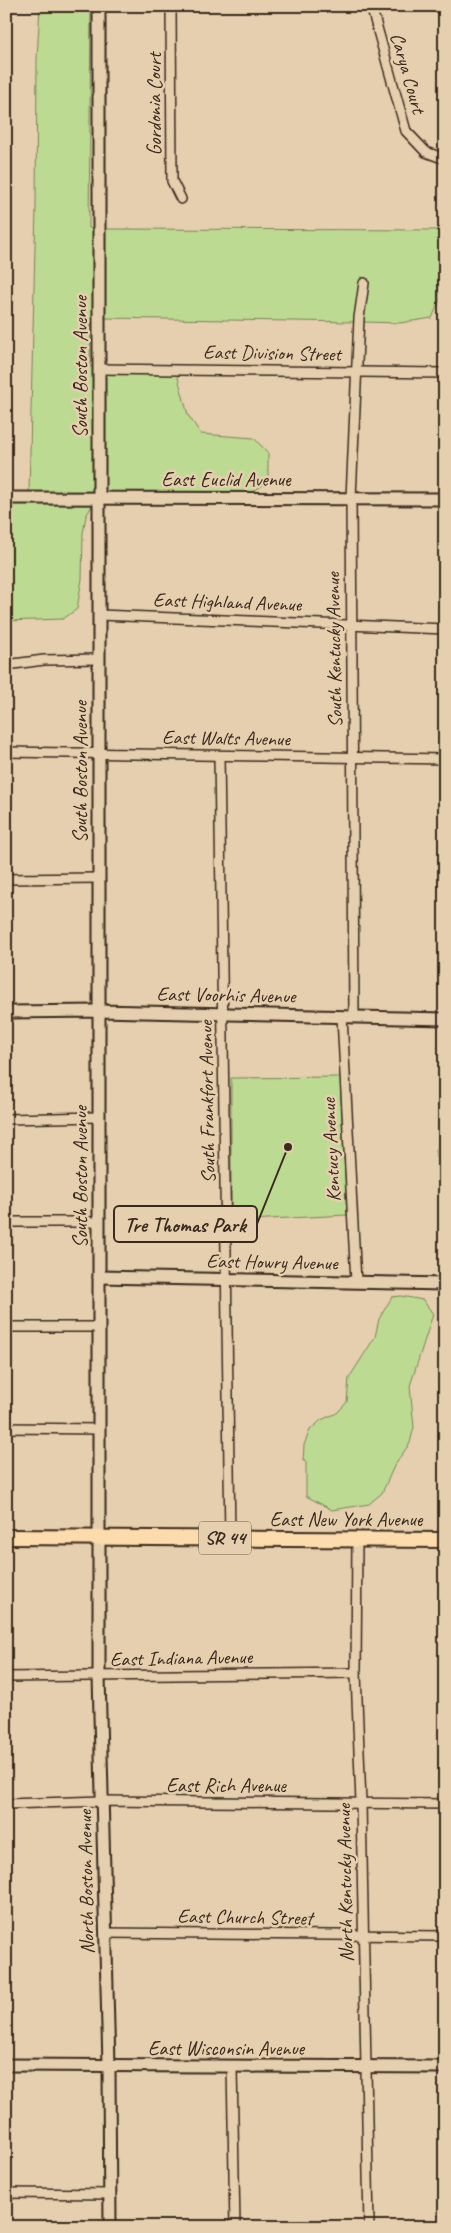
<svg xmlns="http://www.w3.org/2000/svg" width="451" height="2233" viewBox="0 0 451 2233" font-family="Caveat,sans-serif">
	<style>
		.green { fill: #bcda92; stroke: #7c8258 }
		.lines { fill: none; stroke-linecap: round; stroke-linejoin: round }
		.minor-casing { stroke: #3b2a1e; stroke-width: 12 }
		.tertiary-casing { stroke: #3b2a1e; stroke-width: 15 }
		.primary-casing { stroke: #3b2a1e; stroke-width: 18 }
		.minor { stroke: #e5cfae; stroke-width: 9 }
		.tertiary { stroke: #e5cfae; stroke-width: 11 }
		.primary { stroke: #fcdcac; stroke-width: 14 }
		.labels { text-anchor: middle; dominant-baseline: central; stroke-width: 5; stroke-linejoin: round; paint-order: stroke }
		.shield { fill: #e5cfae; stroke: #6e5c49; stroke-width: 1 }
		.shield-label { font-size: 19px; font-weight: bold; fill: #3b2a1e }
		.street-label { font-size: 20px; fill: #3b2a1e; stroke: #e5cfae }
		.leader { fill: none; stroke: #3b2a1e; stroke-width: 2 }
		.callout-dot { fill: #3b2a1e; stroke: #e5cfae; stroke-width: 2 }
		.callout { fill: #e5cfae; stroke: #3b2a1e; stroke-width: 2 }
		.callout-label { font-size: 21px; text-anchor: middle; font-weight: bold; fill: #3b2a1e }
	</style>
	<rect width="100%" height="100%" fill="#e5cfae"/>
	<filter id="ink" filterUnits="userSpaceOnUse"><feTurbulence type="fractalNoise" baseFrequency=".02" numOctaves="2"/><feDisplacementMap in="SourceGraphic" scale="10" xChannelSelector="R" yChannelSelector="G"/><feConvolveMatrix kernelMatrix="1 2 1 2 8 2 1 2 1" color-interpolation-filters="sRGB"/></filter>
	<g filter="url(#ink)">
		<g class="green">
			<path d="M40,6H91L89,228L94,229V318L91,319L90,367H94V492L29,493L36,206L37,59Z"/>
			<path d="M103,229L445,230V274L439,279V302L432,318L400,323L363,322L369,279L361,277L354,322L103,318Z"/>
			<path d="M103,374H177L188,415L201,434L254,438L268,453V482L252,492H103Z"/>
			<path d="M94,502L86,516L83,533L82,579L77,609L63,619L6,621V504Z"/>
			<path d="M340,1077L347,1215L231,1221V1078Z"/>
			<path d="M445,1144V1171L437,1164L436,1149Z"/>
			<path d="M401,1296L423,1300L433,1314L410,1386L414,1427L410,1443L395,1464L382,1493L369,1504L332,1510L306,1496V1461H303L304,1445L310,1430L321,1420L337,1413L347,1402L349,1378L375,1337L379,1319L392,1297Z"/>
		</g>
		<g class="lines">
			<g class="minor-casing">
				<g id="minor">
					<path d="M171,6L172,181L181,199"/>
					<path d="M371,6L406,131L426,152L445,159"/>
					<path d="M99,369L445,373"/>
					<path d="M99,615L445,629"/>
					<path d="M6,665L44,660L99,659"/>
					<path d="M6,752L445,759"/>
					<path d="M219,756L230,1538"/>
					<path d="M6,879L99,878"/>
					<path d="M342,1017L356,1282"/>
					<path d="M354,1017L351,498L359,318L364,283"/>
					<path d="M6,1119L99,1117"/>
					<path d="M6,1222H99"/>
					<path d="M6,1327H99"/>
					<path d="M6,1428L99,1429"/>
					<path d="M357,1539L356,1673L361,1803L369,2227"/>
					<path d="M6,1677L356,1673"/>
					<path d="M6,1804L103,1801L445,1804"/>
					<path d="M105,1933L445,1936"/>
					<path d="M232,2067L235,2227"/>
					<path d="M6,2193L110,2194"/>
				</g>
			</g>
			<g class="tertiary-casing">
				<g id="tertiary">
					<path d="M99,6V1676L109,2066L110,2227"/>
					<path d="M6,498L445,499"/>
					<path d="M6,1012L99,1011L445,1019"/>
					<path d="M99,1277L445,1284"/>
					<path d="M6,2065L445,2067"/>
				</g>
			</g>
			<g class="primary-casing">
				<path id="primary" d="M6,1537L445,1540"/>
			</g>
			<use href="#minor" class="minor"/>
			<use href="#tertiary" class="tertiary"/>
			<use href="#primary" class="primary"/>
		</g>
	</g>
	<g class="labels">
		<rect class="shield" x="199" y="1521.5" width="52" height="33" rx="4"/>
		<g class="shield-label">
			<text x="225" y="1538">SR 44</text>
		</g>
		<g class="street-label">
			<text transform="translate(408 73) rotate(74)">Carya Court</text>
			<text transform="translate(154 104) rotate(-90)">Gordonia Court</text>
			<text transform="translate(272 353) rotate(1)">East Division Street</text>
			<text transform="translate(80 367) rotate(-90)">South Boston Avenue</text>
			<text x="226" y="479">East Euclid Avenue</text>
			<text transform="translate(227 602) rotate(2)">East Highland Avenue</text>
			<text transform="translate(334 650) rotate(-91)">South Kentucky Avenue</text>
			<text transform="translate(226 738) rotate(1)">East Walts Avenue</text>
			<text transform="translate(80 772) rotate(-90)">South Boston Avenue</text>
			<text transform="translate(226 995) rotate(1)">East Voorhis Avenue</text>
			<text transform="translate(207 1102) rotate(-91)">South Frankfort Avenue</text>
			<text transform="translate(331 1150) rotate(-93)">Kentucy Avenue</text>
			<text transform="translate(80 1177) rotate(-90)">South Boston Avenue</text>
			<text transform="translate(272 1262) rotate(1)">East Howry Avenue</text>
			<text x="346" y="1519">East New York Avenue</text>
			<text transform="translate(181 1658) rotate(-1)">East Indiana Avenue</text>
			<text x="226" y="1785">East Rich Avenue</text>
			<text transform="translate(86 1882) rotate(-91)">North Boston Avenue</text>
			<text transform="translate(345 1883) rotate(-91)">North Kentucky Avenue</text>
			<text transform="translate(245 1917) rotate(1)">East Church Street</text>
			<text x="226" y="2048">East Wisconsin Avenue</text>
		</g>
	</g>
	<path class="leader" d="M288 1147L257 1224"/>
	<circle class="callout-dot" cx="288" cy="1147" r="5"/>
	<rect class="callout" x="114" y="1206" width="143" height="36" rx="5"/>
	<g class="callout-label">
		<text x="185" y="1232">Tre Thomas Park</text>
	</g>
	<rect width="451" height="2233" fill="none" stroke="#e5cfae" stroke-width="25"/>
	<rect x="12" y="12" width="426" height="2208" fill="none" stroke="#3b2a1e" stroke-width="2" filter="url(#ink)"/>
</svg>
